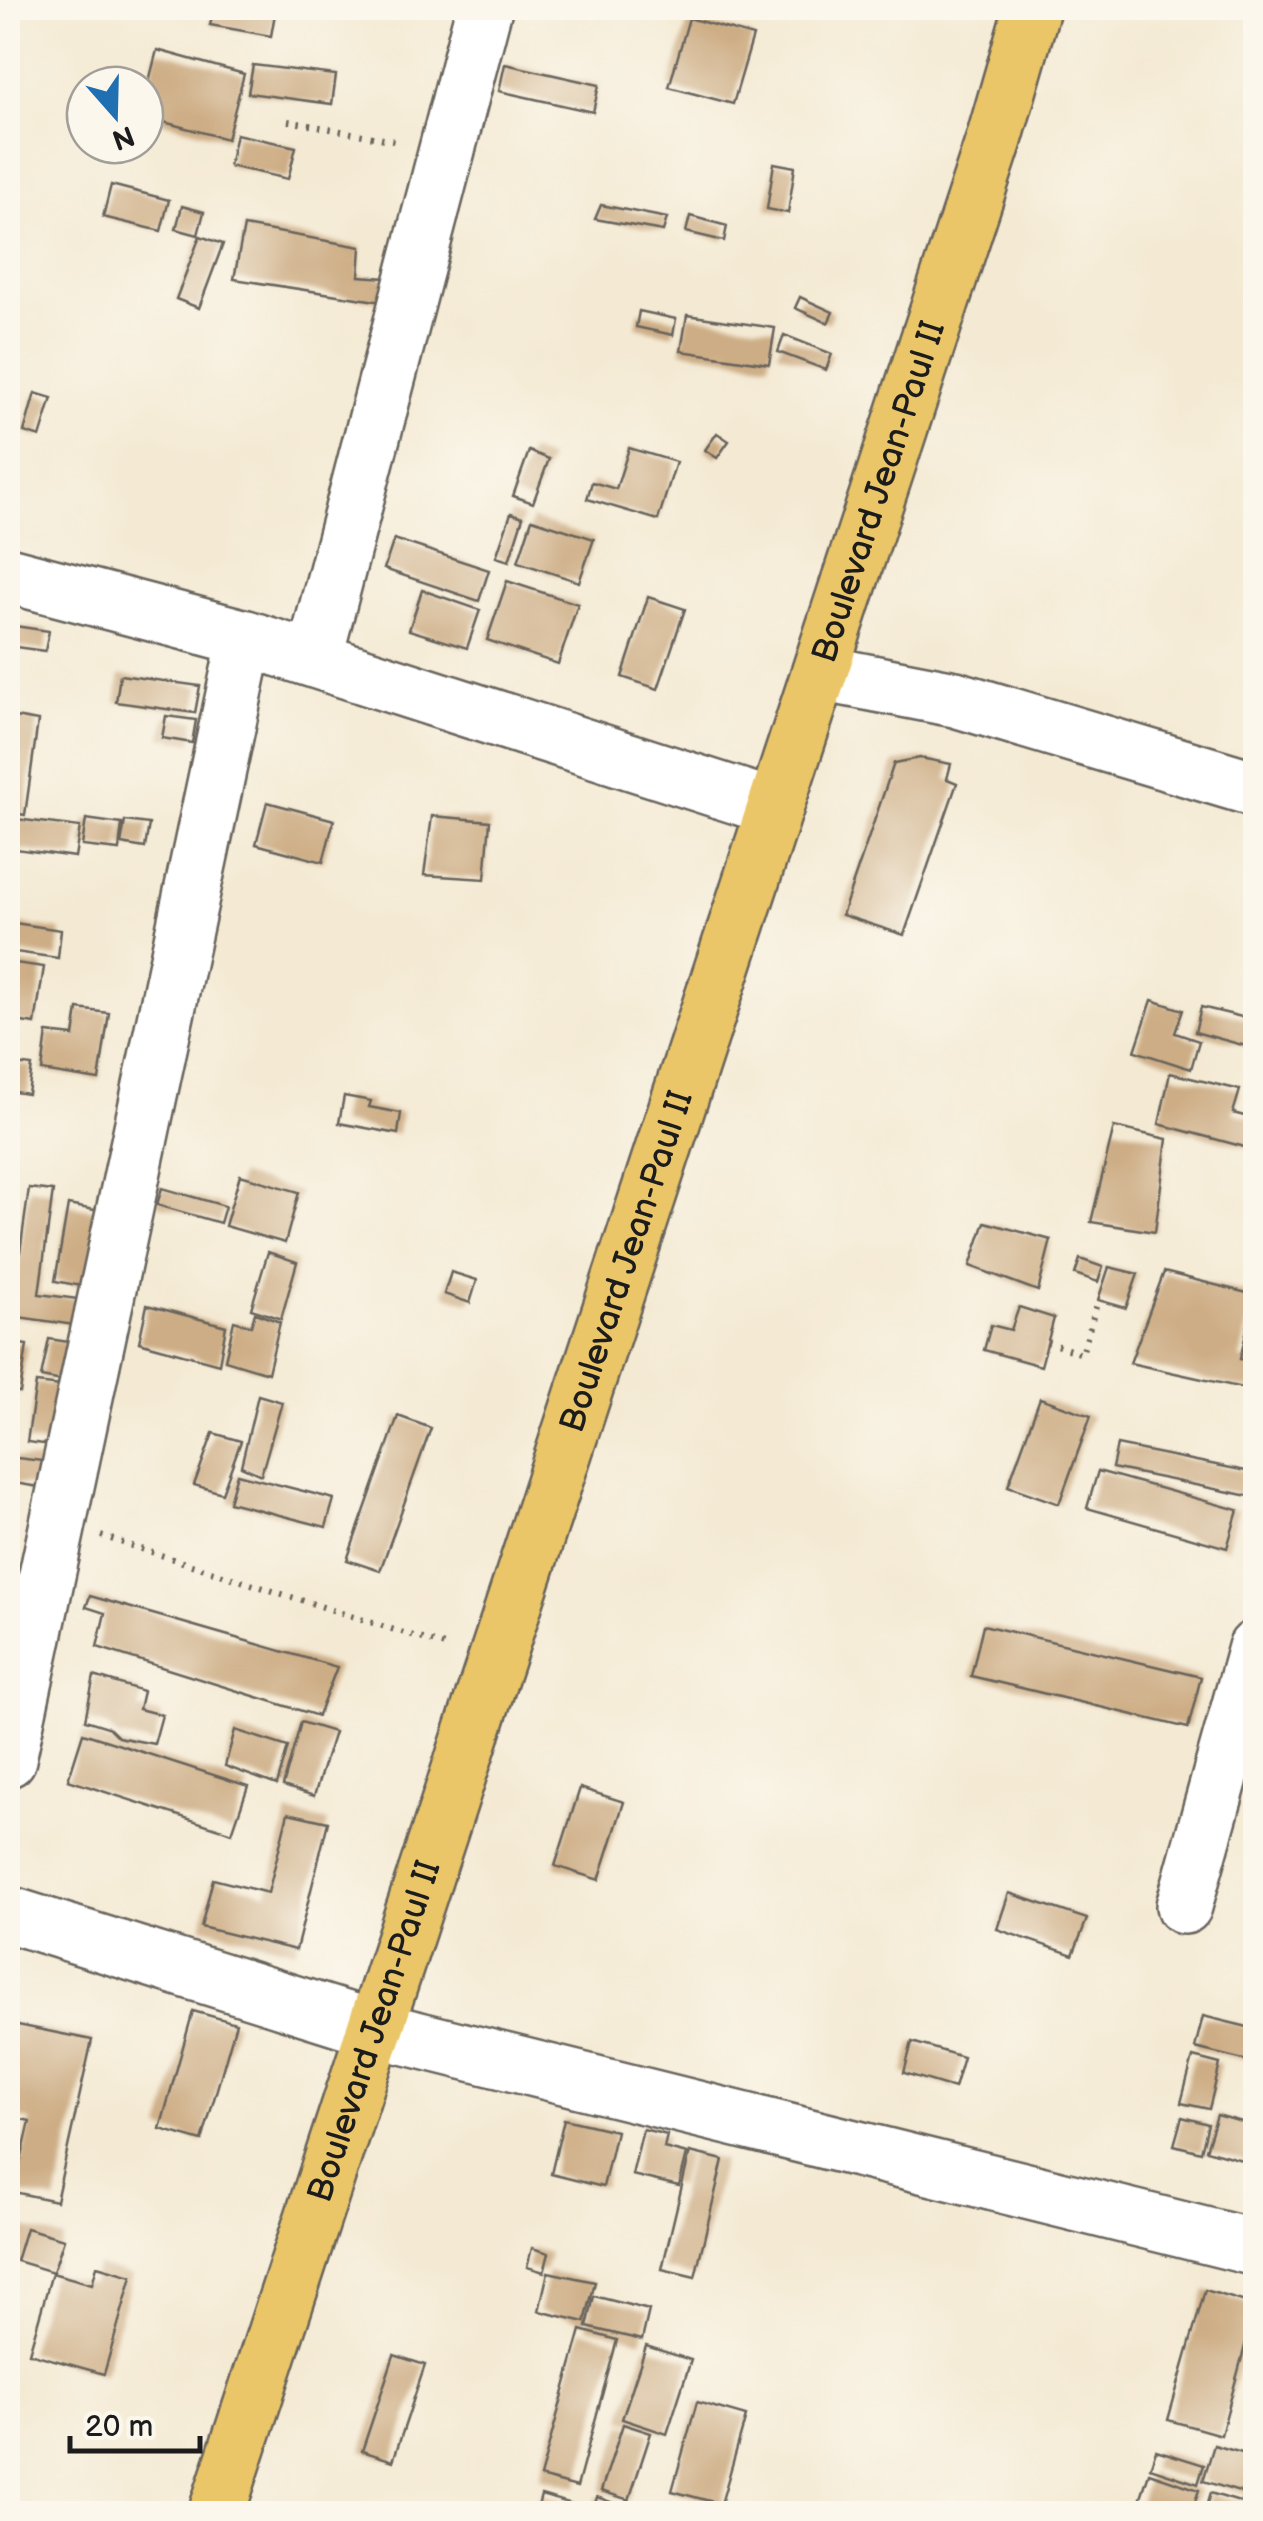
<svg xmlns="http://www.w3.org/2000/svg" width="1263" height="2521" viewBox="0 0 1263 2521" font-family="'Balsamiq Sans',sans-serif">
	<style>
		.building { fill: #cdad85 }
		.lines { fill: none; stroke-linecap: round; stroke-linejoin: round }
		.minor-casing { stroke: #68645c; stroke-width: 60 }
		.major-casing { stroke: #68645c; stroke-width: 60 }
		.path { stroke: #68645c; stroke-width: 6; stroke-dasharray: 2.5 8; stroke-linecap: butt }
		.minor { stroke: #fff; stroke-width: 55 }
		.major { stroke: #ebc669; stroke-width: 55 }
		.labels { text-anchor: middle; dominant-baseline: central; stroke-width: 9; stroke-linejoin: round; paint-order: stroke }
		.street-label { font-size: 35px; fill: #1c1c1c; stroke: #fbf7ec }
	</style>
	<rect width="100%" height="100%" fill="#fbf7ec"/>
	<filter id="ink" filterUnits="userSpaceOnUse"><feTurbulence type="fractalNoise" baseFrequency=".01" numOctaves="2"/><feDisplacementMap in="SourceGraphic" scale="20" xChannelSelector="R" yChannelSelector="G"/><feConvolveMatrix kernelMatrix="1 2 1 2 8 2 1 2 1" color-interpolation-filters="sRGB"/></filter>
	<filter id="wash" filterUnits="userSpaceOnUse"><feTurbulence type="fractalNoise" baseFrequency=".0048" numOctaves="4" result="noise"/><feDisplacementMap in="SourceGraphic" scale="40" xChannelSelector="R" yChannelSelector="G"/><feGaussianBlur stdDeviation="2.25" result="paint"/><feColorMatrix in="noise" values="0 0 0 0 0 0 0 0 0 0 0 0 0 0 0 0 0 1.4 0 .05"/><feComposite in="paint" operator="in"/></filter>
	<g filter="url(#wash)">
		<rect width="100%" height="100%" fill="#f4ead4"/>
		<g id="blocks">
			<g class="building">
				<path d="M214,8H276L271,36L210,25Z"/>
				<path d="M689,18L753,36L733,104L669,87Z"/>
				<path d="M157,50L244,74L227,139L145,117V97Z"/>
				<path d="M505,64L599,85L593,112L499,91Z"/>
				<path d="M253,65L336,75L332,104L248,93Z"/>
				<path d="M236,134L296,147L288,179L229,166Z"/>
				<path d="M774,163L795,167L788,213L767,209Z"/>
				<path d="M111,185L169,200L161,231L103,217Z"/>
				<path d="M601,205L667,218L663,231L595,219Z"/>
				<path d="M182,206L204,212L198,235L176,229Z"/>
				<path d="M690,216L727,226L724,241L686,232Z"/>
				<path d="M244,226L361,247L359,276L386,278L383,302L234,279Z"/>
				<path d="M200,236L223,244L199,308L176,299Z"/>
				<path d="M800,297L833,312L828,323L795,308Z"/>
				<path d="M639,311L676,319L673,335L636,327Z"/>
				<path d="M687,315L775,328L769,364L681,351Z"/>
				<path d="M784,335L832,354L826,370L778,352Z"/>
				<path d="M35,393L52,398L40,437L24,432Z"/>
				<path d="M717,433L729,441L717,458L705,450Z"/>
				<path d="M629,448L676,462L658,520L587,499L592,482L616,489Z"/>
				<path d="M529,451L549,459L533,503L513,496Z"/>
				<path d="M511,513L523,517L509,561L496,557Z"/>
				<path d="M532,519L594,539L579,582L518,562Z"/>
				<path d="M394,539L489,570L479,601L384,569Z"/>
				<path d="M507,581L578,604L558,664L487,640Z"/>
				<path d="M422,590L480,610L467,648L409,630Z"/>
				<path d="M648,597L685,609L658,689L622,677Z"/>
				<path d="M8,625L49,631L45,651L8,646Z"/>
				<path d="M120,675L200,686L195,713L116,702Z"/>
				<path d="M166,716L196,720L192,743L162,738Z"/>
				<path d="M15,717L38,721L25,815L8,812Z"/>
				<path d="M920,758L951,764L947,779L957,783L904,935L842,915L894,763Z"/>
				<path d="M267,802L334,820L323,862L256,844Z"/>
				<path d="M432,816L490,821L485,879L424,875Z"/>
				<path d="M8,818L80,827L75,857L8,848Z"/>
				<path d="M86,819L122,824L119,850L82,846Z"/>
				<path d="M125,821L149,824L145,848L121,844Z"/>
				<path d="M8,922L61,930L58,958L8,951Z"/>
				<path d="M8,962L44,967L35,1024L8,1020L12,991H8Z"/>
				<path d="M1152,1000L1183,1010L1175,1033L1199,1041L1191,1069L1135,1051Z"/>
				<path d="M1201,1007L1254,1020L1246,1046L1195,1032Z"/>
				<path d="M78,1009L109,1013L99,1080L42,1071L47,1033L74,1036Z"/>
				<path d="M8,1063L32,1066L28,1094L8,1091Z"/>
				<path d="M1170,1073L1240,1090L1233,1113L1256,1119V1150L1159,1124Z"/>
				<path d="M344,1096L371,1101L369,1107L401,1113L398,1134L339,1123Z"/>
				<path d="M1114,1127L1167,1139L1155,1232L1091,1222Z"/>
				<path d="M240,1175L299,1192L285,1243L225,1226Z"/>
				<path d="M29,1188L53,1191L39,1294L86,1300L82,1326L11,1316Z"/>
				<path d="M162,1188L225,1206L220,1223L157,1205Z"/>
				<path d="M68,1205L100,1211L87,1287L55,1281Z"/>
				<path d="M985,1222L1051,1240L1038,1291L970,1266Z"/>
				<path d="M268,1252L297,1262L281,1319L251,1309Z"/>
				<path d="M1080,1259L1103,1267L1098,1282L1075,1274Z"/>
				<path d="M1109,1267L1138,1274L1126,1308L1098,1300Z"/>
				<path d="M451,1272L477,1280L470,1303L444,1294Z"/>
				<path d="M1164,1272L1255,1295L1240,1359L1256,1363V1391L1130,1363Z"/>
				<path d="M147,1305L226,1326L219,1364L139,1342Z"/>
				<path d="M1019,1307L1054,1318L1041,1366L984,1350L991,1325L1011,1330Z"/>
				<path d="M255,1313L280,1322L268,1373L225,1360L234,1321L251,1326Z"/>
				<path d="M49,1339L75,1343L68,1382L41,1377Z"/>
				<path d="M8,1342L27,1345L20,1393L8,1391Z"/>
				<path d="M36,1383L62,1386L53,1445L27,1442Z"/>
				<path d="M258,1395L282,1402L261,1475L241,1466Z"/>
				<path d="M1040,1398L1091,1416L1059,1504L1008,1486Z"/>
				<path d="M398,1416L431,1428L380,1571L347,1560Z"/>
				<path d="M213,1433L241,1441L222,1493L194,1485Z"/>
				<path d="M1117,1445L1256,1473L1254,1497L1112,1468Z"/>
				<path d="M8,1457L43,1461L39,1487L8,1482Z"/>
				<path d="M1098,1471L1238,1510L1227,1548L1087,1508Z"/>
				<path d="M237,1474L334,1499L326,1527L229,1502Z"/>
				<path d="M8,1596L19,1598L8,1651Z"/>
				<path d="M90,1596L337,1667L318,1716L97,1647L105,1613L86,1607Z"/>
				<path d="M983,1625L1201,1677L1188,1728L971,1676Z"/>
				<path d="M94,1676L143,1691L139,1709L162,1715L154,1744L118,1737L108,1727L85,1720Z"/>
				<path d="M301,1722L334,1732L314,1796L283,1786Z"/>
				<path d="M235,1730L288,1747L277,1785L225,1766Z"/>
				<path d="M83,1733L248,1786L232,1833L68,1780Z"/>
				<path d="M580,1788L624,1802L599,1880L555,1866Z"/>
				<path d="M288,1813L328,1822L296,1950L201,1927L213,1879L268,1893Z"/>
				<path d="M1009,1893L1087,1919L1073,1955L997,1929Z"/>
				<path d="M193,2011L236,2023L202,2141L160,2129Z"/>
				<path d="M1203,2016L1256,2029V2063L1195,2048Z"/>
				<path d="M8,2023L92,2040L56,2201L14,2192L30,2121L8,2116Z"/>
				<path d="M912,2042L963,2057L954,2088L904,2073Z"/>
				<path d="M1193,2057L1220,2064L1209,2109L1181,2103Z"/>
				<path d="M1217,2115L1256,2126V2164L1206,2150Z"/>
				<path d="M1182,2117L1208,2124L1201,2152L1174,2145Z"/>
				<path d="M564,2119L616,2131L603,2187L551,2174Z"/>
				<path d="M643,2129L667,2135L664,2148L687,2154L679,2186L632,2175Z"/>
				<path d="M690,2152L723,2160L695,2277L662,2269Z"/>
				<path d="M26,2228L64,2239L53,2272L16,2261Z"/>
				<path d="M532,2248L549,2253L544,2272L527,2267Z"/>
				<path d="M97,2266L132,2276L104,2374L29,2353L52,2273L92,2284Z"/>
				<path d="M548,2272L595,2282L585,2322L539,2311Z"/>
				<path d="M1205,2290L1256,2305L1221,2435L1168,2420Z"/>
				<path d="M594,2296L649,2310L642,2340L587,2327Z"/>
				<path d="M581,2330L617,2340L577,2487L540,2477Z"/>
				<path d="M646,2346L691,2360L667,2434L622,2419Z"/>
				<path d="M394,2355L425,2365L393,2461L362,2451Z"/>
				<path d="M1256,2400V2434L1244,2430Z"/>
				<path d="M697,2402L746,2416L721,2504L672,2491Z"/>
				<path d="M623,2424L651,2433L629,2500L601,2491Z"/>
				<path d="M1214,2445L1256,2457V2497L1203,2481Z"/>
				<path d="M1156,2450L1204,2465L1198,2484L1150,2468Z"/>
				<path d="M1149,2473L1199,2490L1191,2514H1152L1137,2509Z"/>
				<path d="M1210,2493L1256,2507V2514H1204Z"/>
				<path d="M541,2495L583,2507L581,2514H536Z"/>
				<path d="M597,2497L619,2505L616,2514H592Z"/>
			</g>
		</g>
	</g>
	<g filter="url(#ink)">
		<use href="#blocks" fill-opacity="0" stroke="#68645c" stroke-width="2.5"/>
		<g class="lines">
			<g class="minor-casing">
				<g id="minor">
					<path d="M8,575L246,638L775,808"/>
					<path d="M314,659L484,8"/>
					<path d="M820,673L955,699L1256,789"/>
					<path d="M8,1759L246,638"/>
					<path d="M1184,1906L1256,1648"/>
					<path d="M8,1914L375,2029L1256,2248"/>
				</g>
			</g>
			<g class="major-casing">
				<g id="major">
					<path id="s1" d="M216,2514L994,140L1032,8"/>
				</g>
			</g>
			<g class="path">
				<path d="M288,121L400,142"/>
				<path d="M1047,1342L1082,1354L1098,1300"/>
				<path d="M101,1536L451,1648"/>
			</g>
			<use href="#minor" class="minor"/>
			<use href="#major" class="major"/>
		</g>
	</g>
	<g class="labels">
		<g class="street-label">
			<text stroke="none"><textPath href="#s1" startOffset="2128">Boulevard Jean-Paul II</textPath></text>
			<text stroke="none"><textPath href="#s1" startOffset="1318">Boulevard Jean-Paul II</textPath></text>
			<text stroke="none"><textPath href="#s1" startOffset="508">Boulevard Jean-Paul II</textPath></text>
		</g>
	</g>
	<rect width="1263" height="2521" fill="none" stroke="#fbf7ec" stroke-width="40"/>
	<g transform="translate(115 115) rotate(160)"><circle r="48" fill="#fbf7ec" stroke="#a29f99" stroke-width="2.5"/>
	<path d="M0-8L18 38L0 25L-18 38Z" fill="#1f6fb2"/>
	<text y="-15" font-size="28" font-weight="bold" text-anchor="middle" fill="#1c1c1c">N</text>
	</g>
	<path d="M70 2436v15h130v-15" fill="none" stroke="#1c1c1c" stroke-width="5"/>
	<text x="85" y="2436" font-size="30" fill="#1c1c1c" stroke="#fbf7ec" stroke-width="8" paint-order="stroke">20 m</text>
</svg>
